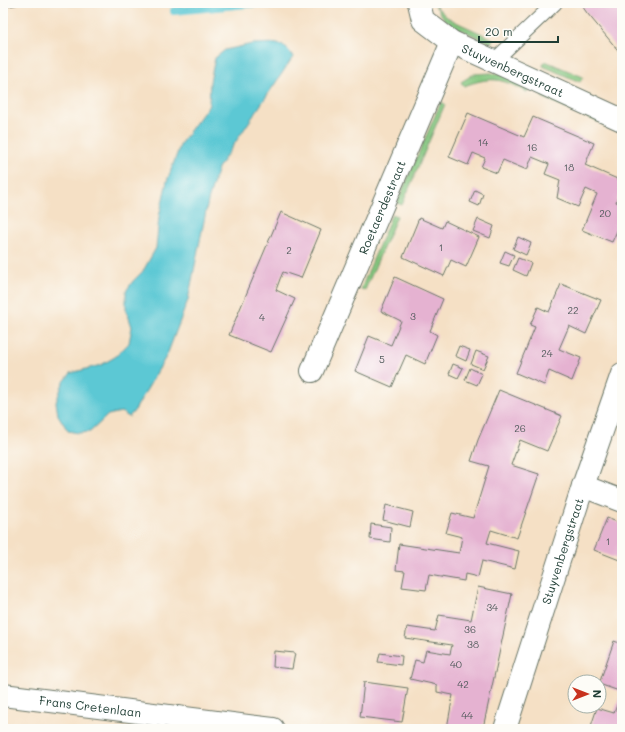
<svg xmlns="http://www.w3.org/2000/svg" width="625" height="732" viewBox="0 0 625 732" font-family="Mali,sans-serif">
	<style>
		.green { fill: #84c67e; stroke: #528259 }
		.water { fill: #5cc8d4; stroke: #3e8284 }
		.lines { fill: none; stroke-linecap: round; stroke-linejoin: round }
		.stream { stroke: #5cc8d4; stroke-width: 8 }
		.building { fill: #e5b2d1 }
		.lane-casing { stroke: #6a7667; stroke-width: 16 }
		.street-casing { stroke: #6a7667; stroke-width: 24 }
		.lane { stroke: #fff; stroke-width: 14 }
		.street { stroke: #fff; stroke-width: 22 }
		.rail { stroke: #1f3d34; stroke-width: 3 }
		.labels { text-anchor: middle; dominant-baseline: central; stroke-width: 3; stroke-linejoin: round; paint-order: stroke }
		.number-label { font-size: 10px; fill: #505a5b }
		.street-label { font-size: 12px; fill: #1f3d34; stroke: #fdfcf7 }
	</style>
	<rect width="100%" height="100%" fill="#fdfcf7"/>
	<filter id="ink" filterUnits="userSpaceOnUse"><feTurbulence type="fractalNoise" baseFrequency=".025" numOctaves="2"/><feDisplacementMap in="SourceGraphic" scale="8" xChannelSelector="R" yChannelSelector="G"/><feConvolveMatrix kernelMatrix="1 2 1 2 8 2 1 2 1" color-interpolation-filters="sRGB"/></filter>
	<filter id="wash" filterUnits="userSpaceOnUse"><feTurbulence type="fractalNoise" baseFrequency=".012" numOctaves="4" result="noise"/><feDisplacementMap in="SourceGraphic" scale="16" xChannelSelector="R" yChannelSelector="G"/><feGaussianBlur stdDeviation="0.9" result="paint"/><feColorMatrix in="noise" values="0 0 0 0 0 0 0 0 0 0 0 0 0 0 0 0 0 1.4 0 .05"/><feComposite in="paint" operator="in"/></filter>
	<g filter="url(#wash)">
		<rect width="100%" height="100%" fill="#f5e0c5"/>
		<g class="green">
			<path d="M434,4L447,17L456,22L493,39L491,43L455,27L445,20Z"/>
			<path d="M545,61L583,77L580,82L543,66Z"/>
			<path d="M491,73L502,75L530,87L527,92C501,78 492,76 464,86L461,82L474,74Z"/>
			<path d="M544,92L601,118L598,122L542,97Z"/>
			<path d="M441,102L445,104L402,205L397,203Z"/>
			<path d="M392,214L397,216L365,290L361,289Z"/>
		</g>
		<path class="water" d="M252,44C269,44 284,39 293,57L218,168L208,201L188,300L167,355L135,410L129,417L121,412L108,415L90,432L78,433L68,431L58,415L56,402L63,383L71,373L101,365L115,357L129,343L132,327L126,309V291L133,281L143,271L156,248L159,217L167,181L181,143L209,105L210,82L215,58L225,50Z"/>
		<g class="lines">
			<path class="stream" d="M174,11L258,3"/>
		</g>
		<g id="blocks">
			<g class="building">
				<path d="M580,3H622V55L587,13Z"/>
				<path d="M468,113L524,137L533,117L594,143L585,165L622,181V187L616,202L622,204V222H621L612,242L582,230L597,194L586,189L578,207L557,198L560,180L545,174L549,164L532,157L527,170L503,160L497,173L481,167L485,158L473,153L468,165L449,157Z"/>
				<path d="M475,190L483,194L479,206L470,202Z"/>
				<path d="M281,212L321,230L301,278L283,272L280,279L276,290L295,299L271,352L229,335Z"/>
				<path d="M419,218L442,228L445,221L479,237L466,267L451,260L444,276L403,257Z"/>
				<path d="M478,219L494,226L490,238L473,231Z"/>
				<path d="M518,237L531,243L526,255L513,249Z"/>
				<path d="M505,251L514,255L509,266L500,263Z"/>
				<path d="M518,258L531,263L526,276L513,270Z"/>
				<path d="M395,277L443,299L430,331L437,335L425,364L406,355L392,387L355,371L369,336L391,345L401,321L381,311Z"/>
				<path d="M561,284L601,300L586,334L569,326L559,349L581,358L572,381L549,371L544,385L516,373L535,327L530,325L538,307L549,312Z"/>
				<path d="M459,346L470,350L466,361L455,356Z"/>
				<path d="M476,351L489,356L483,369L471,364Z"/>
				<path d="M453,364L463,368L458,378L449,374Z"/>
				<path d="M470,368L482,374L477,385L465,380Z"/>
				<path d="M499,390L562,416L547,451L520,440L515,454L511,465L539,474L517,538L491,530L487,543L519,551L515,569L482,561L478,577L465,574L464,581L429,575L426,590L402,587L405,571L396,570L399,544L459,553L462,537L446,533L452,513L473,518L489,466L471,461L478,440Z"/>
				<path d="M386,505L413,512L410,527L383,520Z"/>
				<path d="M607,518L622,524V561L594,550Z"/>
				<path d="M371,524L391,527L390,542L370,539Z"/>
				<path d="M478,587L512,594L483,728L482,729H454L447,728L453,695L437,692V685L410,679L415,660L423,662L426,650L450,654L452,645L405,638L407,627L435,631L439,615L471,620Z"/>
				<path d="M614,641L622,644V729H590L597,708L614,713L622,692L599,684Z"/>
				<path d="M274,651L295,653L292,669L273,667Z"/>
				<path d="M380,653L402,656L401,665L378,662Z"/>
				<path d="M364,682L408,688L402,722L360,717Z"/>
			</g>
		</g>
	</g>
	<g filter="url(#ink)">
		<use href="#blocks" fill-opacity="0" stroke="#6a7667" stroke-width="1"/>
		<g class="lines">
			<g class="lane-casing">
				<path id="lane" d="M494,61L555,3"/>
			</g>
			<g class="street-casing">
				<g id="street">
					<path id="s1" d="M419,3L423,20L452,42L622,120"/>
					<path id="s2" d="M312,371L452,42"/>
					<path d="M583,486L622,501"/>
					<path id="s3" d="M3,695L273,729"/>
					<path id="s4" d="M505,729L583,486L622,374"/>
				</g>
			</g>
			<use href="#lane" class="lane"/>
			<use href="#street" class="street"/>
			<path class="rail" d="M3,6L20,3"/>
		</g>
	</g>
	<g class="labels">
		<g class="number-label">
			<text x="483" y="142">14</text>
			<text x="532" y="147">16</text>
			<text x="569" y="167">18</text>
			<text x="605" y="213">20</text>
			<text x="441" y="247">1</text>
			<text x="289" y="250">2</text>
			<text x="573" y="310">22</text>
			<text x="413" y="316">3</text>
			<text x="262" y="317">4</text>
			<text x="547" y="353">24</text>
			<text x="382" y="359">5</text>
			<text x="520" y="428">26</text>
			<text x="608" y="541">1</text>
			<text x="492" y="607">34</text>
			<text x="470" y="629">36</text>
			<text x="473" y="644">38</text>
			<text x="456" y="664">40</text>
			<text x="463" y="684">42</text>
			<text x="467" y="715">44</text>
		</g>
		<g class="street-label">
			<text stroke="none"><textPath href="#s1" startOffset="121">Stuyvenbergstraat</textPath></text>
			<text stroke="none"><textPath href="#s2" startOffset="178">Roetaerdestraat</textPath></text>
			<text stroke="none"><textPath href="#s4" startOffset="187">Stuyvenbergstraat</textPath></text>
			<text stroke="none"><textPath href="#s3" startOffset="88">Frans Cretenlaan</textPath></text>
		</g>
	</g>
	<rect width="625" height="732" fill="none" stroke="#fdfcf7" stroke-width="16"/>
	<g transform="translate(587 694) rotate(90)"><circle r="19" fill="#fdfcf7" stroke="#a4b0a9"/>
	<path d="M0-3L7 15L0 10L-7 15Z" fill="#c8321e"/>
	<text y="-6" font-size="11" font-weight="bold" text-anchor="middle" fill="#1f3d34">N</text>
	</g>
	<path d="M479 36v6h79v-6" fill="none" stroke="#1f3d34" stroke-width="2"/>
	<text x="485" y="36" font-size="12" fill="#1f3d34" stroke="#fdfcf7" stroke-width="3" paint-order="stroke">20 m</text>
</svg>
